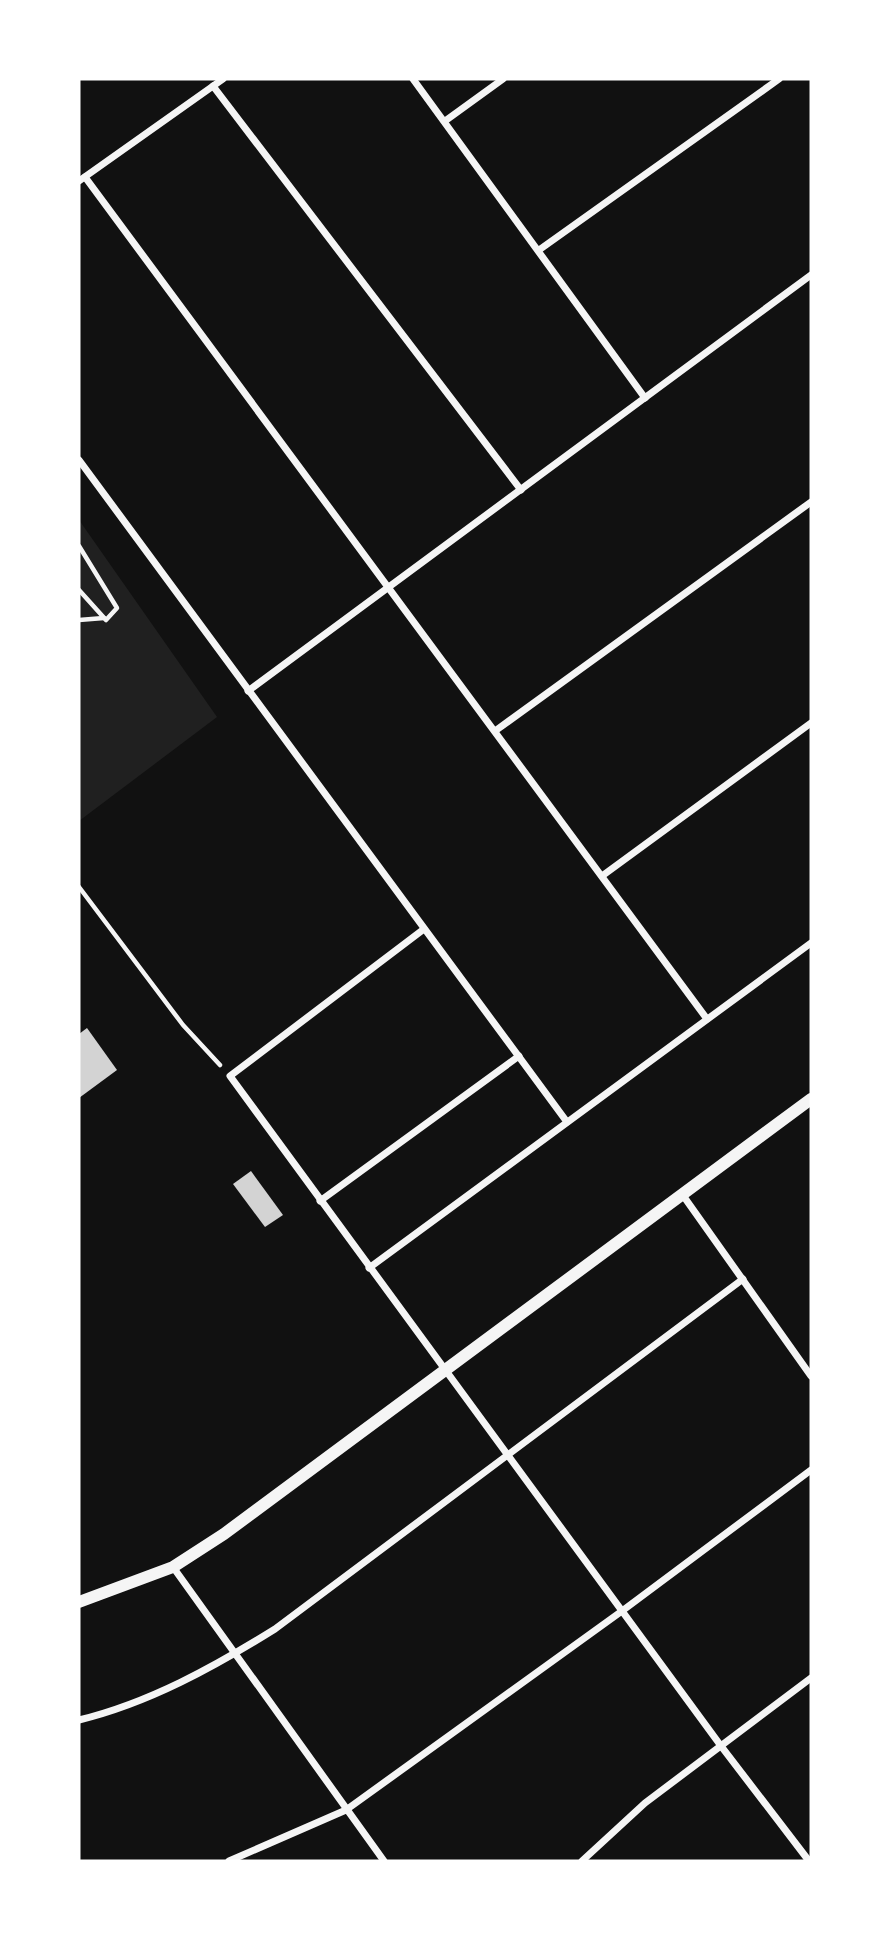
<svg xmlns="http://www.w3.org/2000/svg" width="890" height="1940" viewBox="0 0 890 1940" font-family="'Asap Condensed',sans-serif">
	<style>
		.green { fill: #202020 }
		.building { fill: #d3d3d3 }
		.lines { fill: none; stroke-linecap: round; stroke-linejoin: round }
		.path { stroke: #f5f5f5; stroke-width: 4.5 }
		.minor { stroke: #f5f5f5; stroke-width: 7 }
		.tertiary { stroke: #f5f5f5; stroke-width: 12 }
	</style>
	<rect width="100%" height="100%" fill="#111"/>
	<path class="green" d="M79,520L217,717L79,821Z"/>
	<g class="building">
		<path d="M87,1028L117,1070L79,1098V1034Z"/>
		<path d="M251,1171L283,1215L265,1227L233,1184Z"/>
	</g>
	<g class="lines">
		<g class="path">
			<path d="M79,546L117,608L106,620L79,590"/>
			<path d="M79,620L104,618"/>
			<path d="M79,887L183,1025L220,1065"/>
		</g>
		<g class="minor">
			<path d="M413,79L645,398"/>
			<path d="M213,86L521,490"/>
			<path d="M445,121L503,79"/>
			<path d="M85,177L707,1019"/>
			<path d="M79,181L223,79"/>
			<path d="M539,250L779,79"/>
			<path d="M79,460L567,1122"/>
			<path d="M248,691L811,275"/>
			<path d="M495,731L811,502"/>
			<path d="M602,876L811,723"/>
			<path d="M424,929L230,1076L721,1746L809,1861"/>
			<path d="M682,1194L811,1376"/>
			<path d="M320,1201L519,1056"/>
			<path d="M369,1268L811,943"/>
			<path d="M173,1567L384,1861"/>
			<path d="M79,1720C149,1703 214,1667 275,1629L743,1279"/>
			<path d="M229,1861L346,1810L622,1611L811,1470"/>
			<path d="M582,1861L645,1803L811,1678"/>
		</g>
		<path class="tertiary" d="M79,1602L173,1567L224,1534L811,1099"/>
	</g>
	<rect width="890" height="1940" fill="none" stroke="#ffffff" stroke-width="161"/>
</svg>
